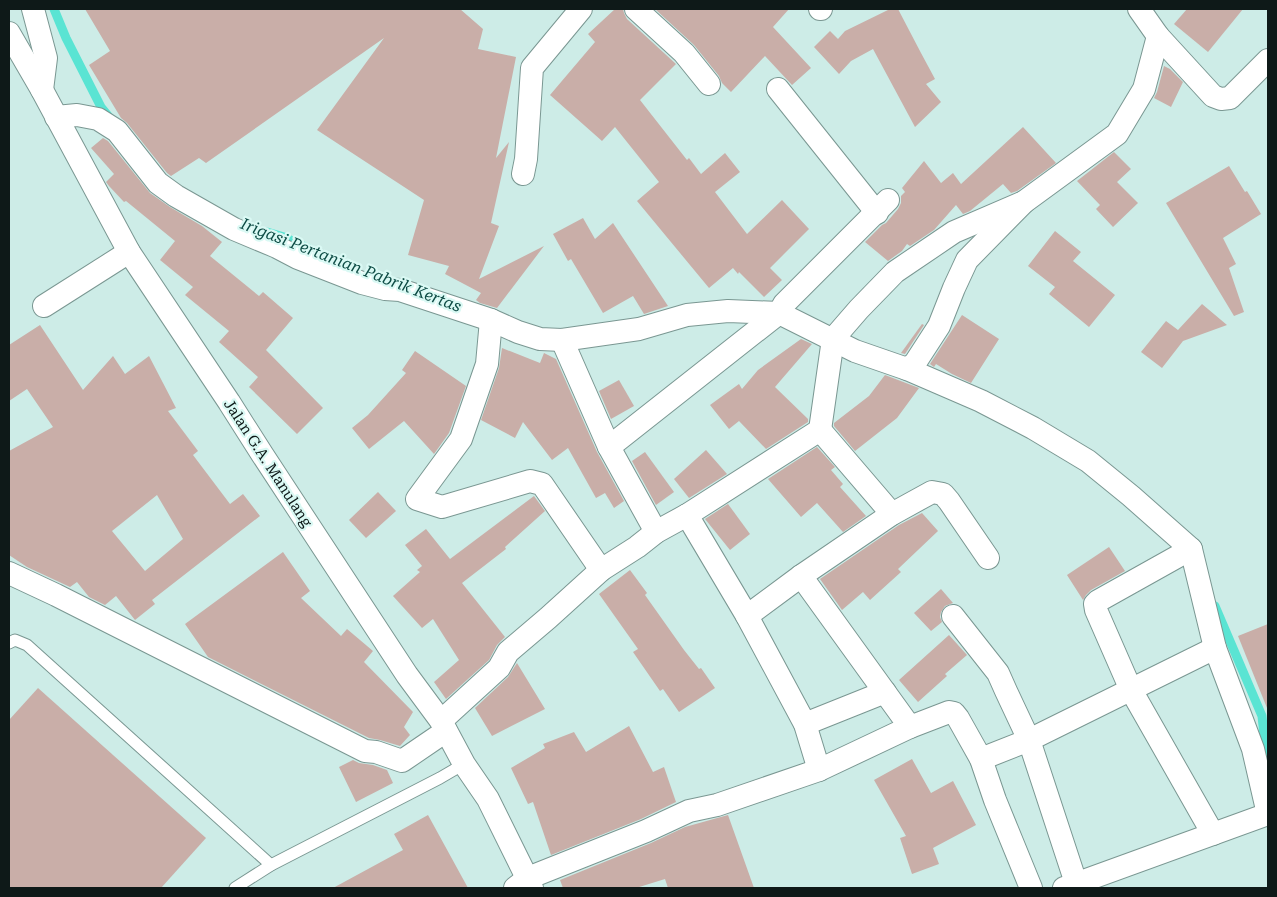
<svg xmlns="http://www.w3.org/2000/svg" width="1277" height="897" viewBox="0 0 1277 897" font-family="'Roboto Serif',serif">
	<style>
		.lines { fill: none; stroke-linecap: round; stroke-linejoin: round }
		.stream { stroke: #5ae4d3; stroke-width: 9 }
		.building { fill: #c9aea8; fill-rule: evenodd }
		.lane-casing { stroke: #7a9792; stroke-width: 13 }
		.street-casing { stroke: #7a9792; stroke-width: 24 }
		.lane { stroke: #fff; stroke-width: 11 }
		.street { stroke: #fff; stroke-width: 22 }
		.labels { text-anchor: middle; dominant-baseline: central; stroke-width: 4.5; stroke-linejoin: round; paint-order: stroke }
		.street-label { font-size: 15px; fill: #0e1918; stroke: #daf9f4 }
		.water-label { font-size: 16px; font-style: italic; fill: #0e4c45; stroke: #daf9f4 }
	</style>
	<rect width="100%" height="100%" fill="#cdece7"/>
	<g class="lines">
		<g class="stream">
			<path d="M54,9L66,38L101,107L110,118"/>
			<path d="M267,232L284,237L335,261"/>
			<path d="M1215,606L1262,716L1267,764"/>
		</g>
	</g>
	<g class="building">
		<path d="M85,9H460L483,29L478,49L516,57L496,158L509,142L491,223L499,226L479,279L544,246L497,308L480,303L476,300L481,293L445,274L449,266L408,255L424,200L317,130L384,38L206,163L199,158L171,176L167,173L127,123L121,118L89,65L110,51Z"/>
		<path d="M615,9H623L624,13L627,19L676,64L640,100L687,160L689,158L701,174L725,153L740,172L715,192L747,234L782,200L809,229L770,268L782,280L764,297L739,272L738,274L733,268L709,288L637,201L659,182L615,127L602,141L550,95L595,42L588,34Z"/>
		<path d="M655,9H789L773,27L811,68L792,85L765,56L731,92L722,83L719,76L694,45Z"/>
		<path d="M890,9H898L921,53L935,79L926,84L941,102L915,127L873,49L851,61L839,74L814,47L830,31L838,39L845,31Z"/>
		<path d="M1187,9H1243L1208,52L1174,24Z"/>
		<path d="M1164,66L1170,69L1183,82L1171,107L1154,98L1157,92Z"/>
		<path d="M1023,127L1056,163L1017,191L1011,193L1003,184L970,211L963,214L956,205L934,230L910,246L907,244L902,251L888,261L865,242L882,225L886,223L898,209L901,203V196L905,192L902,188L924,161L941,183L953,173L961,184Z"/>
		<path d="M103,138L108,141L150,193L170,207L202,226L222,242L210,256L259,296L263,292L293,318L266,350L323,408L297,434L249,387L258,377L219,342L229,331L185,295L193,287L160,260L175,241L126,201L124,202L109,186L106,182L114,174L91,148Z"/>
		<path d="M1114,152L1131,169L1117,182L1138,203L1113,227L1096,209L1100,205L1077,181Z"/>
		<path d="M1229,166L1245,192L1247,191L1261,214L1223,238L1236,264L1229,268L1244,312L1234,316L1166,203Z"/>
		<path d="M583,218L595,239L613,223L668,306L644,314L633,296L603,313L571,259L568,261L553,234Z"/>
		<path d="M1055,231L1081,252L1073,261L1115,295L1089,327L1049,294L1055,287L1028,266Z"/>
		<path d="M1202,304L1227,325L1183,341L1162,368L1141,352L1166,321L1178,330Z"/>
		<path d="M962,315L999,339L971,383L952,374L936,364L934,367L930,364Z"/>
		<path d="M922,324L924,325L905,354L901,353Z"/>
		<path d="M40,325L83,390L113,356L125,374L149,356L176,408L168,411L198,451L193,455L230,504L243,494L260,516L152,600L155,604L135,620L116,596L105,605L89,597L77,582L70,587L27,567L9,555V451L53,427L27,389L9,401V345ZM157,495L183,539L145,571L112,531Z"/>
		<path d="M801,339L812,344L775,387L808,419V422L766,449L739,421L729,429L710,405L739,384L742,389L758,370Z"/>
		<path d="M502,348L540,363L544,353L556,359L597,452L624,501L614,508L605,493L596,498L568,448L552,460L523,422L515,438L481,420L499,368Z"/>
		<path d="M415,351L466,386L449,433L434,454L404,421L369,449L352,428L368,415L406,373L402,370Z"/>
		<path d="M885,375L919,388L897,418L855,451L834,426V423L869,396Z"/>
		<path d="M619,380L634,406L611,419L599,391Z"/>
		<path d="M817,447L835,467L831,470L843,484L840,487L866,516L843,532L817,503L801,517L768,479Z"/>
		<path d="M706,450L727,474L689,498L674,479Z"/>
		<path d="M645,452L674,492L656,505L632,461Z"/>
		<path d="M378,492L396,511L366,538L349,520Z"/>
		<path d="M534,496L545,511L505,547L506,549L462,583L505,637L497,645L489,660L446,699L434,682L459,660L433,619L422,628L393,596L420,572L417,570L422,566L405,545L426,529L450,559Z"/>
		<path d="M728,504L750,534L730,550L705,519Z"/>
		<path d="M922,513L938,531L898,569L901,572L870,600L863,592L842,610L820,579L899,525Z"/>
		<path d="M1109,547L1125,571L1091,590L1086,595L1083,600L1067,575Z"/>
		<path d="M283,552L310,591L301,598L341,636L347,629L373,651L364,662L413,712L404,727L410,735L400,746L380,740L369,738L208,657L185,624Z"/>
		<path d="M630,570L647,593L645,595L684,650L699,669L701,668L715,688L679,712L663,689L660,691L633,652L638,649L599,594Z"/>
		<path d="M941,589L953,603L945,606L941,612L940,617L942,622L931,631L914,613Z"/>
		<path d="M1268,624V708H1267L1238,636Z"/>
		<path d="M949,635L967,655L945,674L947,676L918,702L899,680Z"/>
		<path d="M517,663L545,709L492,736L475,708L508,677Z"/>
		<path d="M38,688L206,838L161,888H9V720Z"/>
		<path d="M629,726L653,772L664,767L676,802L641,819L551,855L533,802L528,804L511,768L545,748L543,744L574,732L586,752Z"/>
		<path d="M912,759L931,793L953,781L976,825L933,848L939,864L912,874L900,838L906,836L874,780Z"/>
		<path d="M353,760L359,763L373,765L387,770L393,783L356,802L339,767Z"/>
		<path d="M428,815L468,888H333L403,850L394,834Z"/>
		<path d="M728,815L754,888H668L665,879L636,888H563L560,880L651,843L685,827Z"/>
	</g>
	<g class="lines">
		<g class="lane-casing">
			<g id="lane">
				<path d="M9,643L15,640L27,645L271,865"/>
				<path d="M235,888L271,865L440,778L464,764"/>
			</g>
		</g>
		<g class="street-casing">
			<g id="street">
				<path d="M33,9L46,58L42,90"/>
				<path d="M636,9L684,53L709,84"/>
				<path d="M820,9H821"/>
				<path d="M9,33L42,90L129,252L229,402L262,454L407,675L441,721L464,764L488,799L532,888"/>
				<path d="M1158,36L1213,96L1221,99L1230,98L1268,60"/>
				<path d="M778,89L877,213"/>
				<path d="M56,117L77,115L98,119L117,131L158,183L176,196L234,229L277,247L298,258L362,283L385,289L400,290L491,320L518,332L540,339L562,340L639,329L687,315L728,311L779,313L855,351L907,369L981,401L1033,428L1088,461L1131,496L1191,549L1215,648L1253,749L1268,814"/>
				<path d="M523,174L526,159L532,68L581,9"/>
				<path d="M44,306L129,252"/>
				<path d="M491,320L487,364L461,439L417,499L442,507L530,481L542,484L601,570"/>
				<path d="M562,340L609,447L656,532"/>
				<path d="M907,369L915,363L939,326L954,288L967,260L1024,202L1117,134L1144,89L1158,36L1139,9"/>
				<path d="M820,430L892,514"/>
				<path d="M609,447L779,313L784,304L888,200"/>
				<path d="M687,515L747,616L805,724L819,770"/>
				<path d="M1191,549L1098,601L1095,604L1096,610L1131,690L1213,834"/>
				<path d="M9,573L56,595L365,751L376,752L402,761L446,731"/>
				<path d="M801,576L910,727"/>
				<path d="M747,616L801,576L892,514L932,492L943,494L949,501L988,558"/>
				<path d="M953,616L998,673L1006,691L1029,740L1076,883"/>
				<path d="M441,721L499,668L508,652L548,618L601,570L637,547L656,532L687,515L820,430L833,339L859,309L895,272L954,232L1024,202"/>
				<path d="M805,724L885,692"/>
				<path d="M981,759L1029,740L1215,648"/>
				<path d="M515,888L528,878L646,831L689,811L717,805L819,770L910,727L949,712L954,713L958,718L981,759L995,800L1031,888"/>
				<path d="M1064,888L1268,814"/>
			</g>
		</g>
		<use href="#lane" class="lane"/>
		<use href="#street" class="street"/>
	</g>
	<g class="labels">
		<g class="street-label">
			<text transform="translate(268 463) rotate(57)">Jalan G.A. Manulang</text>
		</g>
		<g class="water-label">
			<text transform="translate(351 265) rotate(21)">Irigasi Pertanian Pabrik Kertas</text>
		</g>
	</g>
	<rect width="1277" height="897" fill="none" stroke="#0e1918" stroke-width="20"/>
</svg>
